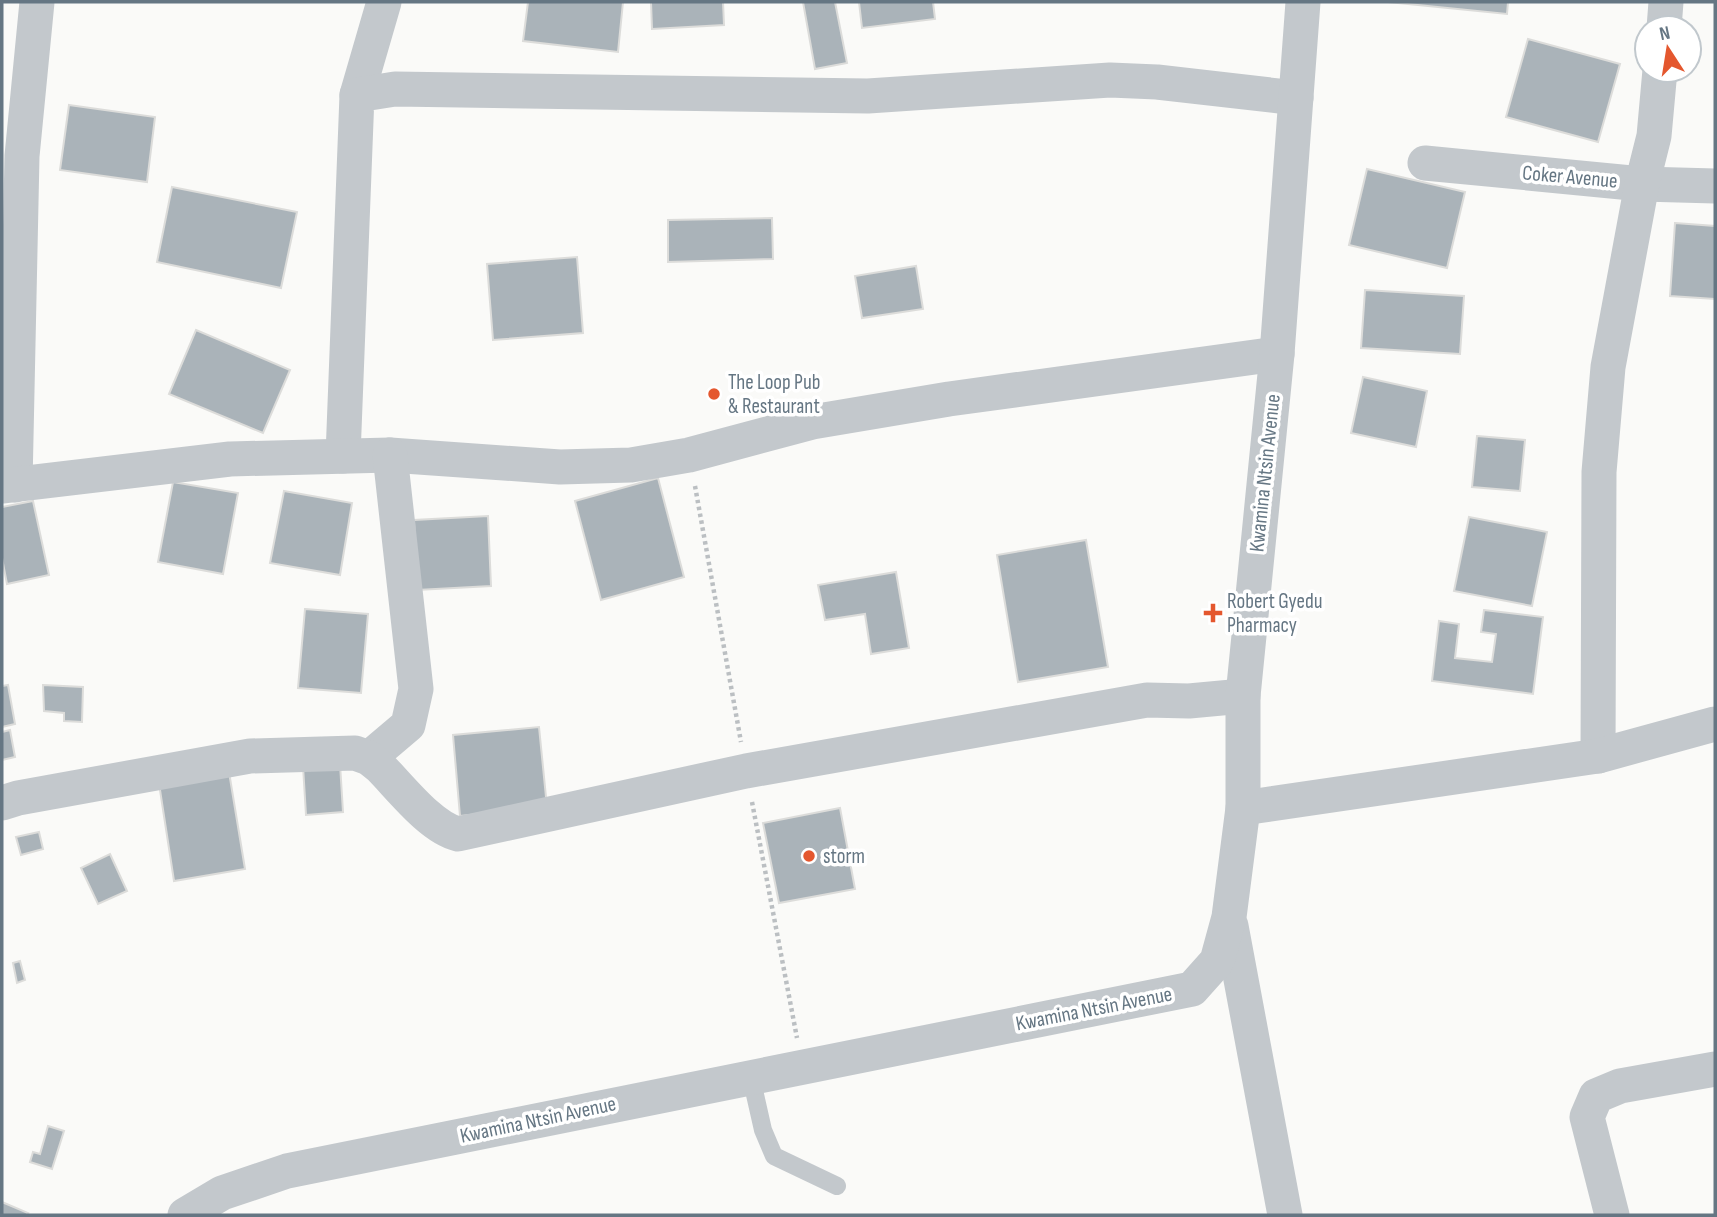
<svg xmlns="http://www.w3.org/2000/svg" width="1717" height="1217" viewBox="0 0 1717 1217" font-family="'Sofia Sans Condensed',sans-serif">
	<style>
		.building { fill: #aab3b9; stroke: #dcdcda; stroke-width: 2 }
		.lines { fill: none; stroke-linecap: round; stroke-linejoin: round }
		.path { stroke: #bbbfc2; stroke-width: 4.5; stroke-dasharray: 3.5 3.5; stroke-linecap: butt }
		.lane { stroke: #c3c8cc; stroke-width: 18 }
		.street { stroke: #c3c8cc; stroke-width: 35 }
		.poi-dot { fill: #e4572e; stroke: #fff; stroke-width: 2.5 }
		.labels { text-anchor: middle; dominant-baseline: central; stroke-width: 7; stroke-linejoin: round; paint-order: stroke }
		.street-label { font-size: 21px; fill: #657683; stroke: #fff }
		.poi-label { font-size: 21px; fill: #657683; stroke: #fff; text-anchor: start }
	</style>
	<rect width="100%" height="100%" fill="#fafaf8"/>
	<g class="building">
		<path d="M528,2H623L618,52L523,41Z"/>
		<path d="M651,2H723L724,25L652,29Z"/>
		<path d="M803,2H835L847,63L815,69Z"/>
		<path d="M859,2H933L935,19L862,28Z"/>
		<path d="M1388,2H1508L1507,14Z"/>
		<path d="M1528,39L1620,64L1598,142L1506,117Z"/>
		<path d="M69,105L155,117L147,182L60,170Z"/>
		<path d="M1367,169L1465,192L1447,268L1349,245Z"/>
		<path d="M172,187L297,212L281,288L157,262Z"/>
		<path d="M772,218L773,259L668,262V220Z"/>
		<path d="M1675,223L1715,226V299L1670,296Z"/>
		<path d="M577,257L583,333L493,340L487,264Z"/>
		<path d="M916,266L923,309L862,318L855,276Z"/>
		<path d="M1365,290L1464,296L1460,354L1361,348Z"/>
		<path d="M196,330L290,370L263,433L169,394Z"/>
		<path d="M1363,377L1427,391L1416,447L1351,433Z"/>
		<path d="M1477,436L1525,440L1520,491L1472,487Z"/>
		<path d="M658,478L684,577L601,600L575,501Z"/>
		<path d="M173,482L238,493L223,574L158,562Z"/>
		<path d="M284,491L352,503L340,575L270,563Z"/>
		<path d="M33,501L49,575L7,584L2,558V507Z"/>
		<path d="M488,516L491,586L417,590L414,520Z"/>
		<path d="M1469,517L1547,532L1532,606L1454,591Z"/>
		<path d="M1086,540L1108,667L1018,682L997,555Z"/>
		<path d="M896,572L909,648L871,654L865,614L825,620L818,585Z"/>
		<path d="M305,609L368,614L361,693L298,688Z"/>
		<path d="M1484,610L1543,617L1533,694L1432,681L1439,621L1459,624L1455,658L1492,662L1496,634L1481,632Z"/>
		<path d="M8,685L15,724L2,727V686Z"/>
		<path d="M43,685L83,687L82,722L64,721V713L44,711Z"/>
		<path d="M539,727L547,807L460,816L453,735Z"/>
		<path d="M10,730L15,757L2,760V732Z"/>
		<path d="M340,764L343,812L306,815L303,766Z"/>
		<path d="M228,766L245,869L174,881L158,777Z"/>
		<path d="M840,808L855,889L779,903L763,823Z"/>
		<path d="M39,832L43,849L21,855L16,837Z"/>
		<path d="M110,854L127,891L98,904L81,868Z"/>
		<path d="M20,961L25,980L17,983L13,963Z"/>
		<path d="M48,1126L64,1131L52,1169L30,1162L33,1152L40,1154Z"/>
		<path d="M2,1202L28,1213L26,1215H2Z"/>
	</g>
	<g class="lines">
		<g class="path">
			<path d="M695,486L741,742"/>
			<path d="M752,802L797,1038"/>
		</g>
		<path class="lane" d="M751,1077L763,1130L774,1156L837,1186"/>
		<g class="street">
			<path d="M1664,28L1666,2"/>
			<path d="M357,95L384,2"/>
			<path d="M1425,163L1642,184L1715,186"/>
			<path d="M343,456L357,95L395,89L868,96L1110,80L1157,82L1296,98"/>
			<path d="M15,485L22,156L37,2"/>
			<path d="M2,486L230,459L390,455L560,467L631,465L689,455L812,422L949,399L1277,354"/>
			<path d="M1598,756L1599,472L1608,367L1642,184L1654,136L1660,70"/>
			<path d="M369,758L408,725L416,689L390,455"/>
			<path d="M2,803L18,798L250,756L355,753L369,758L379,766C400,787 430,827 458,834L746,771L1147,700L1189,701L1243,696"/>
			<path d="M1243,808L1598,756L1715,724"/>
			<path d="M1231,926L1285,1215"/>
			<path d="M185,1215L222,1193L287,1171L1192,989L1217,961L1229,917L1243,808V696L1277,354L1303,2"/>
			<path d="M1612,1215L1587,1117L1596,1096L1620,1086L1715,1069"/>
		</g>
	</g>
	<g class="poi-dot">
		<circle cx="714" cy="394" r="7"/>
		<path d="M1209.5 602.5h7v7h7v7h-7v7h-7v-7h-7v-7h7z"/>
		<circle cx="809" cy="856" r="7"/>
	</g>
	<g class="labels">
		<g class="street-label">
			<text transform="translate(1570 177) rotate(5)">Coker Avenue</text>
			<text transform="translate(1265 473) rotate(-84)">Kwamina Ntsin Avenue</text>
			<text transform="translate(1094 1009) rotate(-11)">Kwamina Ntsin Avenue</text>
			<text transform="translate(538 1120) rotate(-12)">Kwamina Ntsin Avenue</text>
		</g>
		<g class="poi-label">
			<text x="728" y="382">The Loop Pub<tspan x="728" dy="24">&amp; Restaurant</tspan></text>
			<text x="1227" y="601">Robert Gyedu<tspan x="1227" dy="24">Pharmacy</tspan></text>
			<text x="823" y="856">storm</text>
		</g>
	</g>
	<rect width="1717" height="1217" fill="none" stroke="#657683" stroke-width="7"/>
	<g transform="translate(1668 49) rotate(348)"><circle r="33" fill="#ffffff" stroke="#c1c8cd" stroke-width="2"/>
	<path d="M0-5L12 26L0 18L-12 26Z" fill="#e4572e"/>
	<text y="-10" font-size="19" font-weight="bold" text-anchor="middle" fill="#657683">N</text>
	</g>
</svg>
